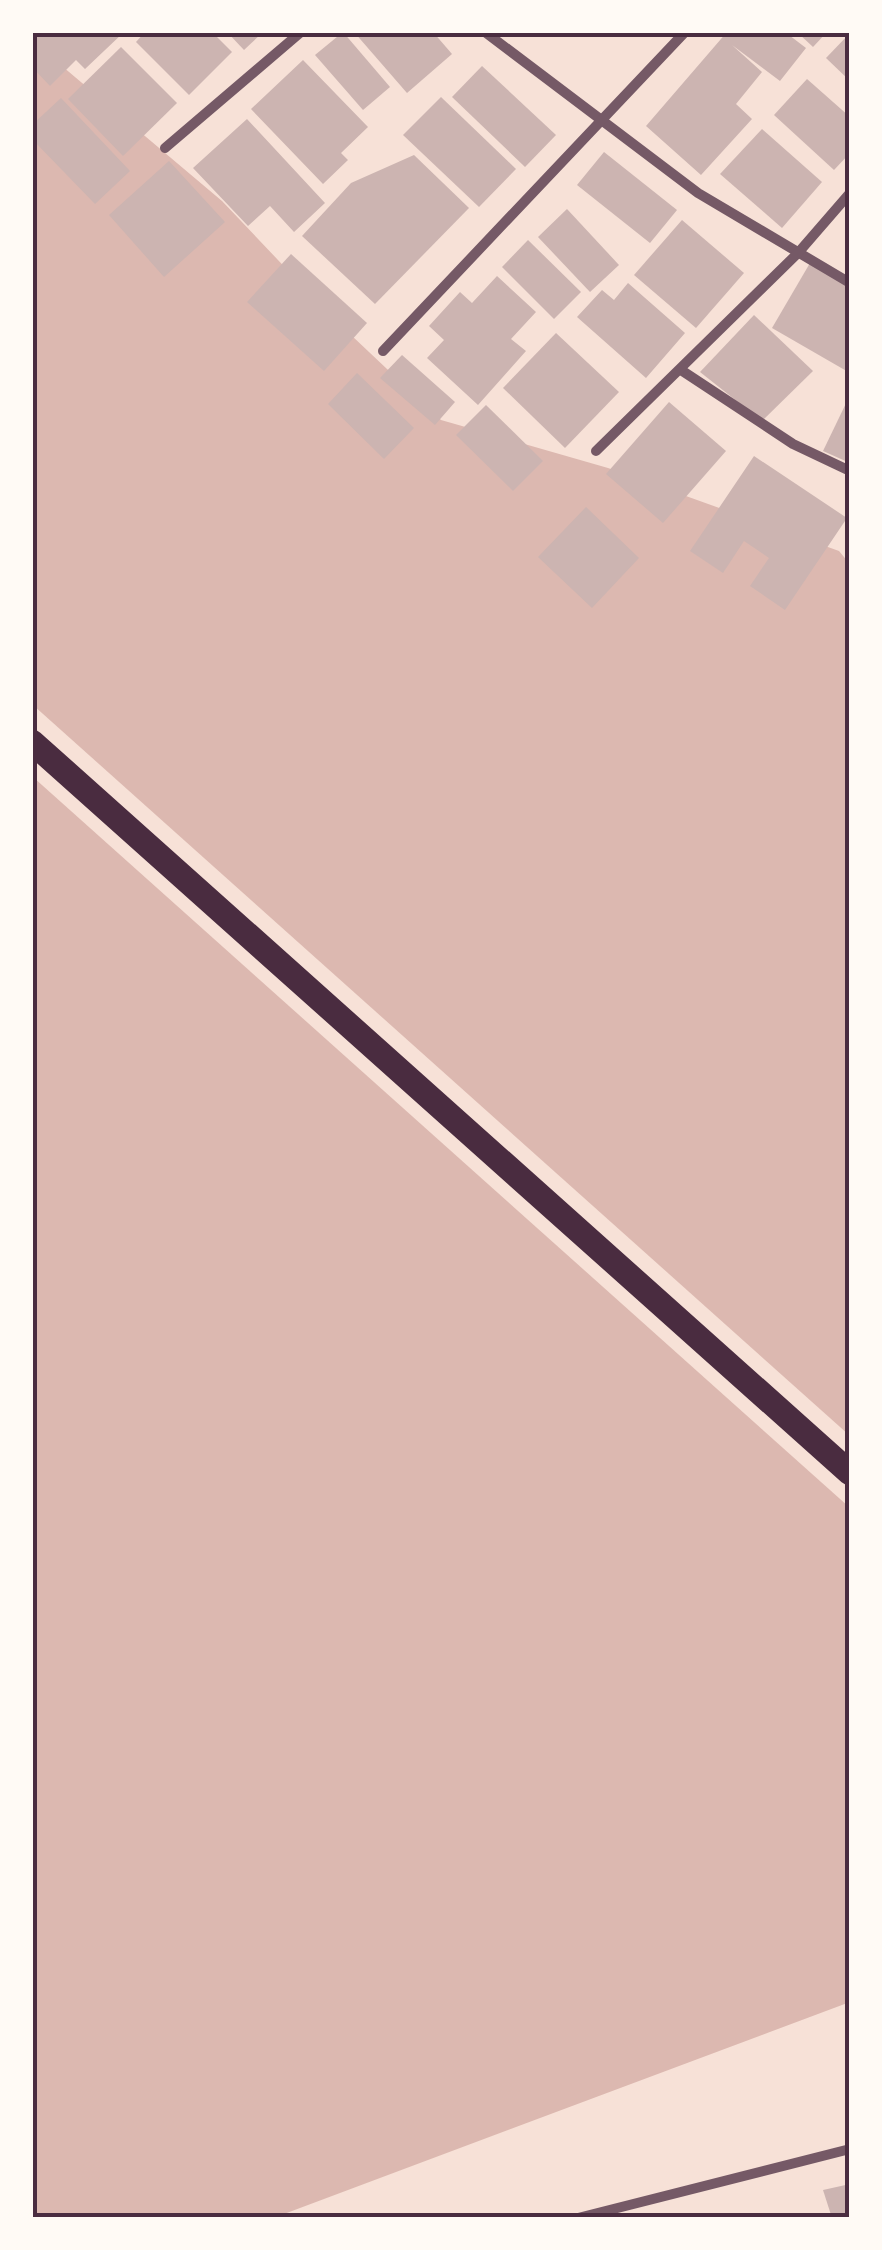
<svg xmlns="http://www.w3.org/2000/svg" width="882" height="2250" viewBox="0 0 882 2250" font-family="Helvetica,sans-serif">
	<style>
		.water { fill: #dcb8b0 }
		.pier { fill: #f7e1d7 }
		.building { fill: #ccb4b1 }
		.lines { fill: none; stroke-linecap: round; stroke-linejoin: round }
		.minor { stroke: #755966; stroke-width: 10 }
		.primary { stroke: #4a2c40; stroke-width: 25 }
		.neatline { fill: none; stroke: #4a2c40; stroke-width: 4 }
	</style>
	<rect width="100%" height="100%" fill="#f7e1d7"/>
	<path class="water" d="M33,32L56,61L222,201L333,318L441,420L608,468L839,551L849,563L850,2002L276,2217L33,2218Z"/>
	<path class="pier" d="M33,705L849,1435V1507L33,777Z"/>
	<g class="building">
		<path d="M36,32H124L85,69L76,60L50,86L32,67Z"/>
		<path d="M145,32H212L232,52L189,95L136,42Z"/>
		<path d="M227,32H263L244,50Z"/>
		<path d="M343,32L390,87L363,110L315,55Z"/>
		<path d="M354,32H433L452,54L407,93Z"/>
		<path d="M727,32H785L806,48L780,81L732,45L762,72L736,104L752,119L701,175L646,126Z"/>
		<path d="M797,32H827L813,47Z"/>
		<path d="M850,33V81L826,58Z"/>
		<path d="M121,47L177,103L123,156L68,99Z"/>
		<path d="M303,60L368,127L341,153L348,160L323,184L251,109Z"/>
		<path d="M482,66L556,135L525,167L452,97Z"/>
		<path d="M807,79L850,117V153L834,170L774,115Z"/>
		<path d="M441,97L516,169L479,207L403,135Z"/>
		<path d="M61,98L130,171L95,204L32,139V125Z"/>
		<path d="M247,119L325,203L294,232L270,206L248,226L193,168Z"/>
		<path d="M762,129L822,182L782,228L720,174Z"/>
		<path d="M604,152L677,210L650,243L577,185Z"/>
		<path d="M414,155L469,208L375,304L302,236L351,183Z"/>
		<path d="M169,161L225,222L164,277L109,215Z"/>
		<path d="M567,209L619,265L590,292L538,237Z"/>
		<path d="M682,220L744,273L696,328L634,275Z"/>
		<path d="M528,240L581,292L554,319L502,267Z"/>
		<path d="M291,254L367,323L324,371L247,302Z"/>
		<path d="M810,263L850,286V373L772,328Z"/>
		<path d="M497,276L536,312L511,339L526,351L478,405L427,358L444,340L429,326L460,292L472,303Z"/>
		<path d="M628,283L685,333L646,378L577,317L602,290L614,300Z"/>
		<path d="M754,315L813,371L762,421L700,372Z"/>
		<path d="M556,333L619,392L565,448L503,388Z"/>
		<path d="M402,355L455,402L435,425L380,378Z"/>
		<path d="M357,373L414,428L384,459L328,404Z"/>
		<path d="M850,395V463L823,451Z"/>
		<path d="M669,402L726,451L663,523L606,474Z"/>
		<path d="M486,405L543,461L513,491L456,435Z"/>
		<path d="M754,456L847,518L785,610L750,586L769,558L744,541L723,573L690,551Z"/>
		<path d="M586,507L639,558L592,608L538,557Z"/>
		<path d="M850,2184V2218H832L823,2190Z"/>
	</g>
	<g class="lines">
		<g class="minor">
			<path d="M485,32L698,193L850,283"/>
			<path d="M165,148L301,32"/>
			<path d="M383,351L685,32"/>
			<path d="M681,370L793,444L850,471"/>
			<path d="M596,451L798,253L850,193"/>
			<path d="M578,2218L850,2149"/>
		</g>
		<path class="primary" d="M32,742L850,1473"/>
	</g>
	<rect width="882" height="2250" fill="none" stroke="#fffaf5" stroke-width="70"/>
	<rect x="35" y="35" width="812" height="2180" class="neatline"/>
</svg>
